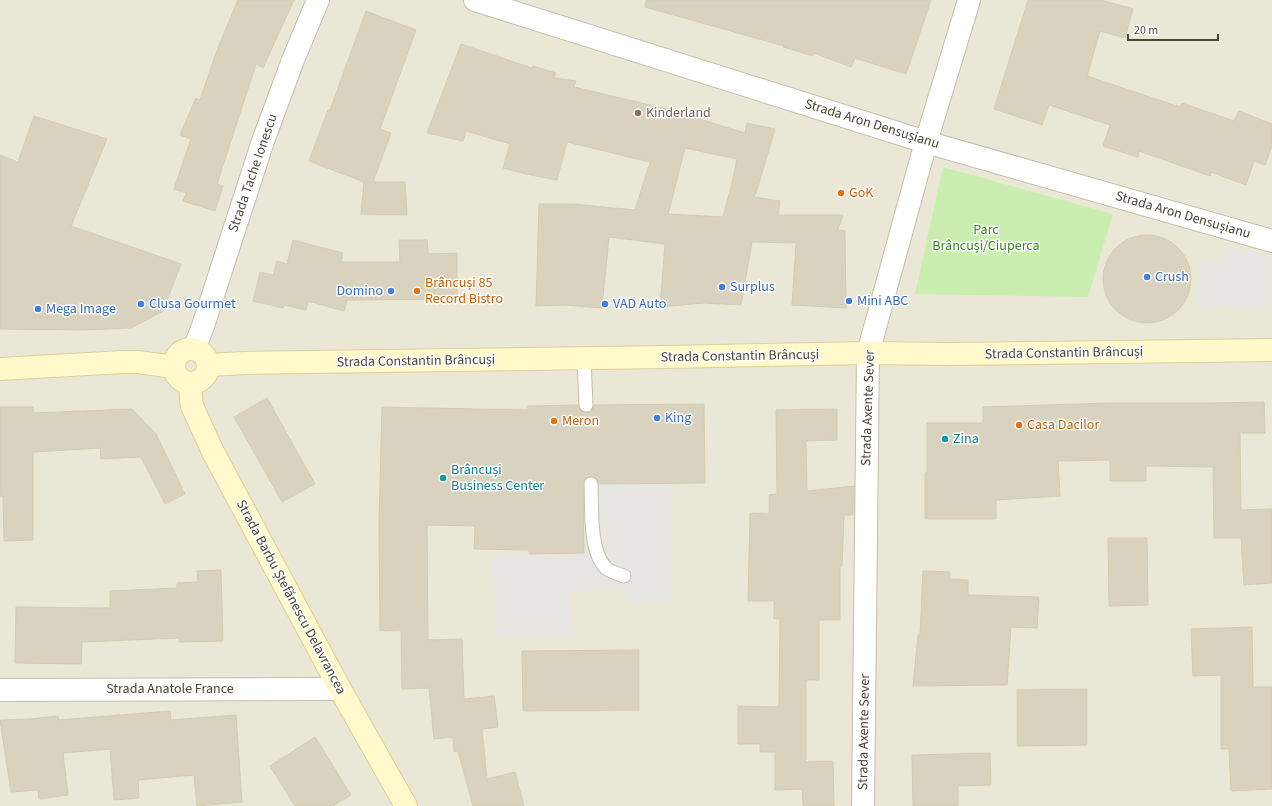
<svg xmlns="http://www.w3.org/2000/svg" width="1272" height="806" viewBox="0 0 1272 806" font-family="'Source Sans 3',sans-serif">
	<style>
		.residential { fill: #ebe7d7 }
		.green { fill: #caeeaf }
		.parking { fill: #e8e6e2 }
		.building { fill: #d9d2be; stroke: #d5cbb0; fill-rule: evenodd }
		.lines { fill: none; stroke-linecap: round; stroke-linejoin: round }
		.service-casing { stroke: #c3beab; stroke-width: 15 }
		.minor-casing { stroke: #c3beab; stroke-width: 24 }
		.secondary-casing { stroke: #dbd095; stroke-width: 24 }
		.service { stroke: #fff; stroke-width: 13 }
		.minor { stroke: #fff; stroke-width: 22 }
		.secondary { stroke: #fff9cb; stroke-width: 22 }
		.education-dot { fill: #8d6e63; stroke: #fff; stroke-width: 1.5 }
		.food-dot { fill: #e8710a; stroke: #fff; stroke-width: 1.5 }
		.shop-dot { fill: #3f7fe0; stroke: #fff; stroke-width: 1.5 }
		.culture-dot { fill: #0f9aa8; stroke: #fff; stroke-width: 1.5 }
		.labels { text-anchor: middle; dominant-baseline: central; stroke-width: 3; stroke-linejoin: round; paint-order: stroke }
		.education-label { font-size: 14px; fill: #785e54; stroke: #fff; text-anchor: start }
		.street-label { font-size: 14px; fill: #4c4637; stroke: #fff }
		.food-label { font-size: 14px; fill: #c56008; stroke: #fff; text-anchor: start }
		.park-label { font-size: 14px; fill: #3c8522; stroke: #fff }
		.shop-label { font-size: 14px; fill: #366cbe; stroke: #fff; text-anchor: start }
		.culture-label { font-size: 14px; fill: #0d838f; stroke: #fff; text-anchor: start }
	</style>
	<rect width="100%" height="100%" fill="#f6f4ea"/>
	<rect class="residential" x="0" y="0" width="1272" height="806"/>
	<path class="green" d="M943,167L1113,214L1088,297L915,294Z"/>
	<g class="parking">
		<path d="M1227,245L1271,257V309L1196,307L1200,260L1226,264Z"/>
		<path d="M671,483V601L627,603L625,588L571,591L570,636L495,637L494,556L529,554L583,553V484Z"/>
	</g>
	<g class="building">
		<path d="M238,0H294L263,68L256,64L217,184L223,186L215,211L183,201L186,193L174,189L191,139L180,135L196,98L200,100L217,50Z"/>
		<path d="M646,0H931L906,74L855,58L851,67L814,53L813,56L783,47L784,46L645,7Z"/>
		<path d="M1028,0H1101L1133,9L1125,38L1100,31L1087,76L1180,107L1182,103L1234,121L1239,111L1272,124V146L1265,165L1254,161L1246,185L1211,172L1210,176L1139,151L1138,157L1103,146L1110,125L1049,105L1042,125L994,109Z"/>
		<path d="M366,11L416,30L380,129L391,133L373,182H405L407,215L361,214L364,182L309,161L328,110H330Z"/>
		<path d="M461,44L532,68L533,66L556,73L554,78L576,81L574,87L667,109L745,133L747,123L775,129L757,190L754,197L780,201L778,215H843L838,230L845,231L846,308L792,305L796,243L752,242L741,305L704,303L660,307L665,244L609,237L602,308L564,305L536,306L539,204H573L635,210L650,162L567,142L557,180L526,174L503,168L510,144L466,131L463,141L427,133ZM685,148L737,159L732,183L723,217L668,214Z"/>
		<path d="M34,116L107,139L71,226L181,264L163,311L131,328L81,330L0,329V155L18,162Z"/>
		<circle cx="1147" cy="279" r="44"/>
		<path d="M293,240L343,253L341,262H400L399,240H427L428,254L457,253V299L347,300L344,311L308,301L306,310L284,305L283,308L253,301L260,272L273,275L277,261L287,264Z"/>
		<path d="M267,398L315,484L282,502L234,417Z"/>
		<path d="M1264,402L1265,433H1240L1241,510L1272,509V583L1244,585L1241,538H1214L1213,467L1146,466V481H1110V460L1058,461L1060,496L996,500V519H925V473H927V423H983V407L1110,403H1209Z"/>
		<path d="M704,404L705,483L599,484L598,480L595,477L591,476L587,477L584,480L583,484L584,553L529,554V550L474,549L475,526L427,525L428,640L462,639L464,699L494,696L498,727L482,729L487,779L515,772L524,806H473L458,751L454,752L453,737L434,739L429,688L402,689L401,630L380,631L379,523L382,407L528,410V406L578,405L580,410L586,413L591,412L594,405Z"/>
		<path d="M0,407H33V413L132,409L156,434L185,494L165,504L141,457L101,459L100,448L33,452V540L4,541L3,496H0Z"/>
		<path d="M837,409V440L806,441L807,491L854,486L853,515H844L842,566H840V620H819V680H806V762L833,761L834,806H803L802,789L775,790V752H760V744H738V706L779,707L780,619H774V601H748L750,513L769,514V495L777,494L776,410Z"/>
		<path d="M1108,538H1147L1148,605L1109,606Z"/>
		<path d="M221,570L223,641L179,642V638L82,642L81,664L15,663L16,607L110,608V591L177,588V583L198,582L197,571Z"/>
		<path d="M923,571L950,572L949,579L968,580V595L1039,597L1037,628L1011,627L1007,685L913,686L918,635H920Z"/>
		<path d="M1252,627L1253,687H1272V789L1231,791L1229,749H1221V675L1193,676L1191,629Z"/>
		<path d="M639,650V710L523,711L522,651Z"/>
		<path d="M1087,689V745L1017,746V690Z"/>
		<path d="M170,711L171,720L236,715L242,802L197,806L194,775L138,780L139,798L114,800L110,749L63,753L68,795L39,799L38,790L11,792L0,720L29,719L58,716L59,720Z"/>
		<path d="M315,737L351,795L333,806H295L270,766Z"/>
		<path d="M990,753L991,785L958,786V806H913L912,755Z"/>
	</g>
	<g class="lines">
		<g class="service-casing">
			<g id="service">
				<path d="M584,359L586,405"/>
				<path d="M591,484C592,507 589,552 606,568C611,572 618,574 624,576"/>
			</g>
		</g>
		<g class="minor-casing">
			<g id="minor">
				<path d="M475,0L926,142L1272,241"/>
				<path d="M194,349L203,326L263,141L293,60L318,0"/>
				<path d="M0,690L340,689"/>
				<path d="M863,806L868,353L926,142L969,0"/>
			</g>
		</g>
		<g class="secondary-casing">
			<g id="secondary">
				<circle cx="191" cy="366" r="17"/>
				<path d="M208,365L245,363L666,357L868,353L948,354L1272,350"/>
				<path d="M0,369L123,362H138L174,367"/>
				<path d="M190,383L191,398L192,406L213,452L340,689L406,806"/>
			</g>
		</g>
		<use href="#service" class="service"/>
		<use href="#minor" class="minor"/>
		<use href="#secondary" class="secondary"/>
	</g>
	<circle class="education-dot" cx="638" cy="113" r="4"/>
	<g class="food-dot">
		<circle cx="841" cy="193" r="4"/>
		<circle cx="417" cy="291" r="4"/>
		<circle cx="554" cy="421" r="4"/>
		<circle cx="1019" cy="425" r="4"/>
	</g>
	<g class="shop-dot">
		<circle cx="1147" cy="277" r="4"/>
		<circle cx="722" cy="287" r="4"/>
		<circle cx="391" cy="291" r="4"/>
		<circle cx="849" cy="301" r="4"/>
		<circle cx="141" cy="304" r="4"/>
		<circle cx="605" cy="304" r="4"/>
		<circle cx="38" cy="309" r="4"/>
		<circle cx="657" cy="418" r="4"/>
	</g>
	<g class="culture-dot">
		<circle cx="945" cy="439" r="4"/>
		<circle cx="443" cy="478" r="4"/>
	</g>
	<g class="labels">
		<g class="education-label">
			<text x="646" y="113">Kinderland</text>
		</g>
		<g class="street-label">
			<text transform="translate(872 124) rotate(17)">Strada Aron Densușianu</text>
			<text transform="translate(253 173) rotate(-71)">Strada Tache Ionescu</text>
			<text transform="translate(1183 215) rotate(16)">Strada Aron Densușianu</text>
			<text transform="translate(1064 353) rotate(-1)">Strada Constantin Brâncuși</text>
			<text transform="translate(740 356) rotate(-1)">Strada Constantin Brâncuși</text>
			<text transform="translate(416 361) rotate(-1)">Strada Constantin Brâncuși</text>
			<text transform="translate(868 408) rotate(-88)">Strada Axente Sever</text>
			<text transform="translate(291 597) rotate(62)">Strada Barbu Ștefănescu Delavrancea</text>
			<text x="170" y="689">Strada Anatole France</text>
			<text transform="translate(864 732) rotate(-89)">Strada Axente Sever</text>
		</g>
		<g class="food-label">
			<text x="849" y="193">GoK</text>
			<text x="425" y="283">Brâncuși 85<tspan x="425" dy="16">Record Bistro</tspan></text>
			<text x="562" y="421">Meron</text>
			<text x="1027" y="425">Casa Dacilor</text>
		</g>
		<g class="park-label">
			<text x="986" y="230">Parc<tspan x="986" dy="16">Brâncuși/Ciuperca</tspan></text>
		</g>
		<g class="shop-label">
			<text x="1155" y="277">Crush</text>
			<text x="730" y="287">Surplus</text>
			<text x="383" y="291" text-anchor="end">Domino</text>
			<text x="857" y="301">Mini ABC</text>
			<text x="149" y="304">Clusa Gourmet</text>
			<text x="613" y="304">VAD Auto</text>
			<text x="46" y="309">Mega Image</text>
			<text x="665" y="418">King</text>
		</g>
		<g class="culture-label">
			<text x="953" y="439">Zina</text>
			<text x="451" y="470">Brâncuși<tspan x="451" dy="16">Business Center</tspan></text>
		</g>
	</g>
	<path d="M1128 34v6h90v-6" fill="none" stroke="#4c4637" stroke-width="2"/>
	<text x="1134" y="34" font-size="12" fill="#4c4637" stroke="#ffffff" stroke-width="3" paint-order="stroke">20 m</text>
</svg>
